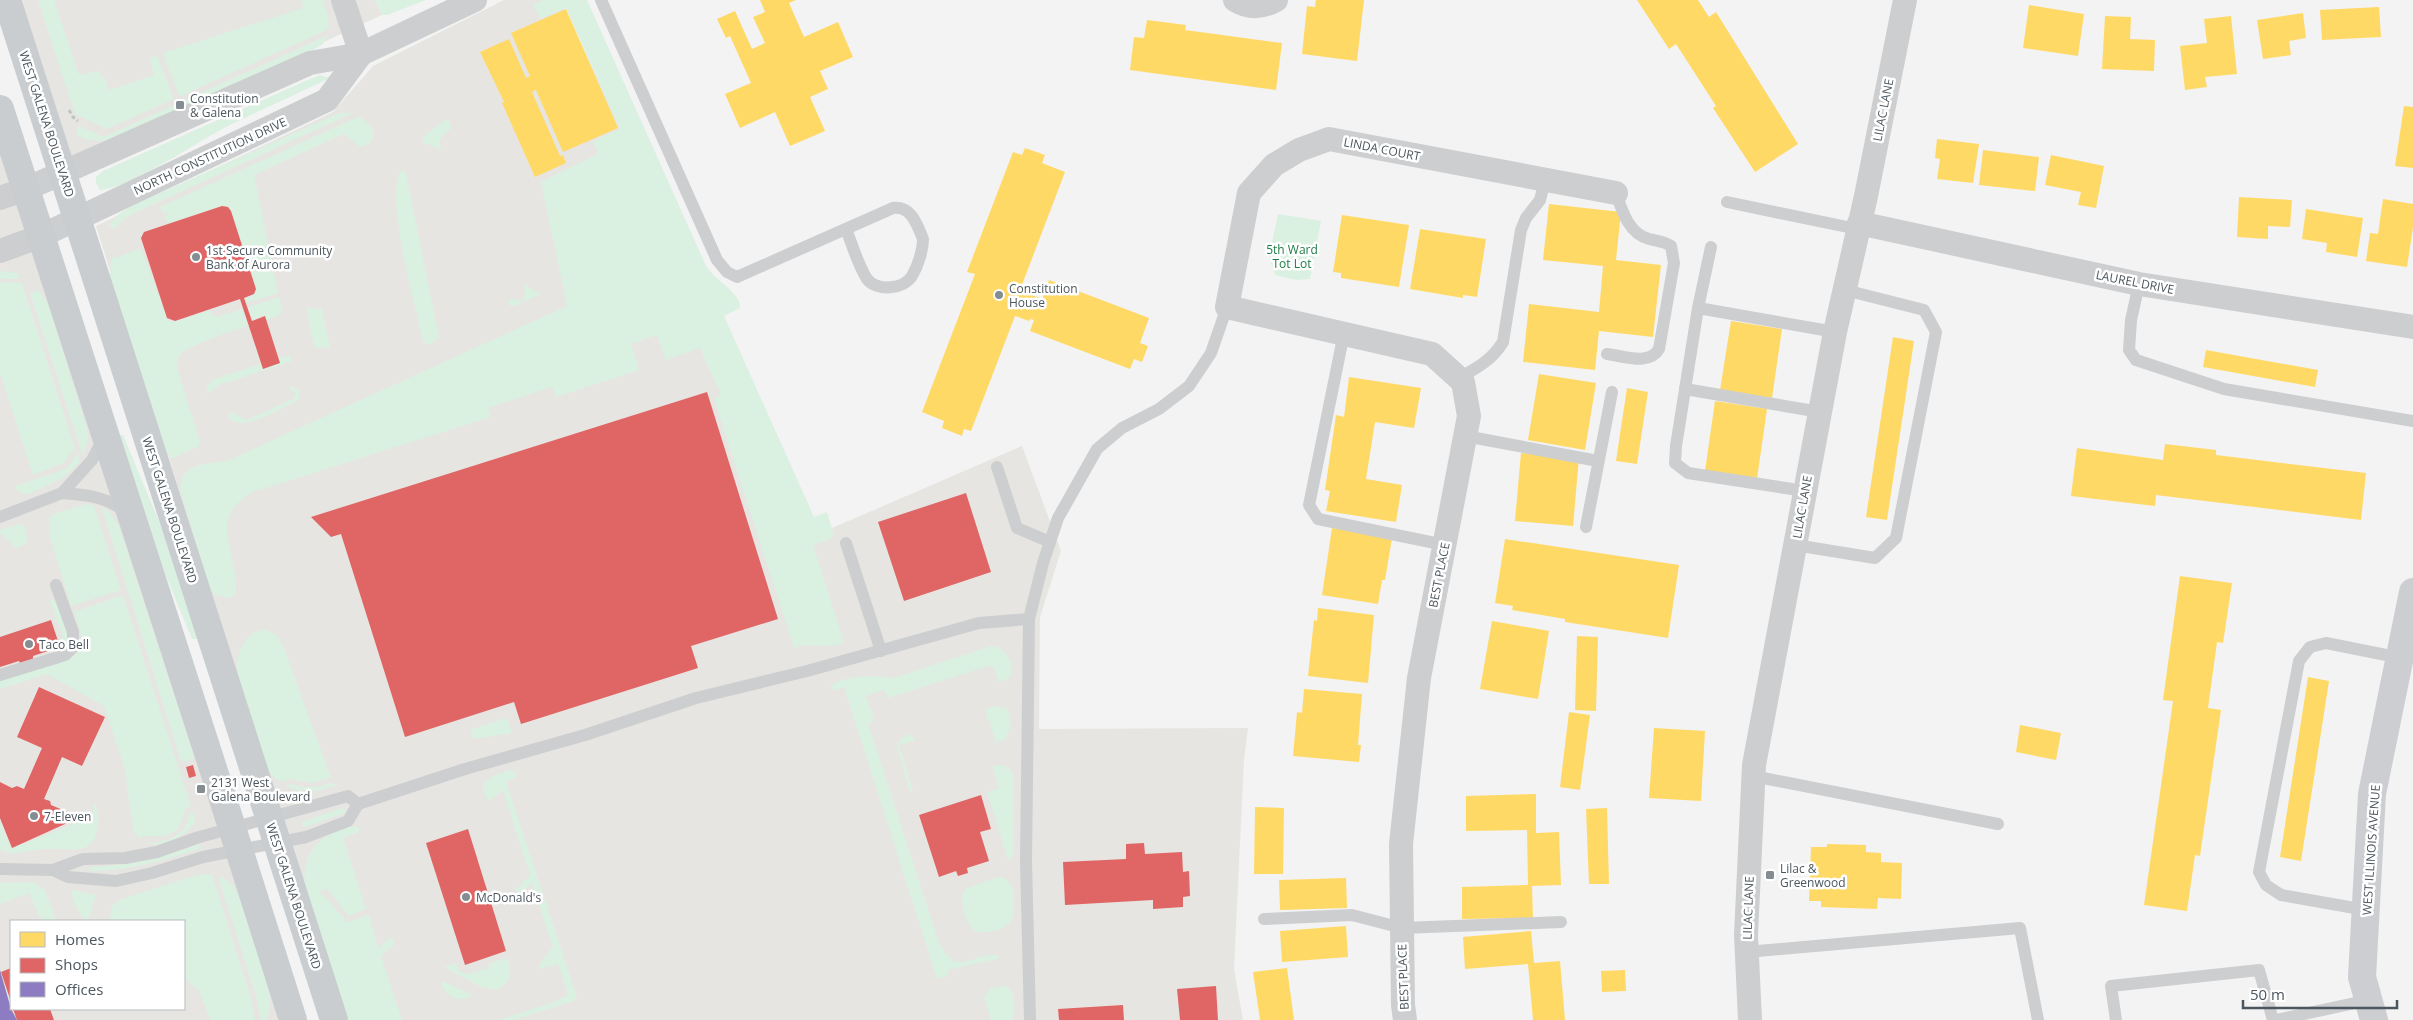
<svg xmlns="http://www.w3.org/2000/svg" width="2413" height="1020" viewBox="0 0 2413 1020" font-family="'Open Sans',sans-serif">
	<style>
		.commercial { fill: #e7e5e1; fill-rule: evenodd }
		.green { fill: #daf0e1 }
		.homes { fill: #ffd966 }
		.shops { fill: #e06666 }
		.offices { fill: #8e7cc3 }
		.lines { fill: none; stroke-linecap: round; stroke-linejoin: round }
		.path { stroke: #bcc6c2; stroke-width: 3; stroke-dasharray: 4 2.5; stroke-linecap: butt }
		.lane { stroke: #cdced0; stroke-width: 12 }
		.street { stroke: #cdced0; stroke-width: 24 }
		.secondary { stroke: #ccced1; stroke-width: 28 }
		.primary { stroke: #c9cdcf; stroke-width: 28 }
		.poi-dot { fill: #868d92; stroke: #fff; stroke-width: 2 }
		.labels { text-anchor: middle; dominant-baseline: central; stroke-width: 5; stroke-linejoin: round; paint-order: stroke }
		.poi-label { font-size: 12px; fill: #4b565e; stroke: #fff; text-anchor: start }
		.street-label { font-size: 12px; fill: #4b565e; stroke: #fff }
		.park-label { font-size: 12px; fill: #1f7c48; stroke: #fff }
	</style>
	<rect width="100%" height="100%" fill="#f3f3f3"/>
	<g class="commercial">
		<path d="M17,0H375L382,15L69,160Z"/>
		<path d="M504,0H560L816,535L1022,446L1061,551L1040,617L1039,729L1248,728L1244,760L1234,969L1243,1020H346L96,226L333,112L373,66Z"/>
		<path d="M0,149L280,1020H0ZM11,921H184V1009H11Z"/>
	</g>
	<g class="green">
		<path d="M38,0H54L79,75L98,71L105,79L109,90L154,75L150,59L157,55L174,99L107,129L77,115L73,109Z"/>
		<path d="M301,0H323L328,16L329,29L179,97L163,53L303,8Z"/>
		<path d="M375,0H426L387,15H382Z"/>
		<path d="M543,0H587L706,266C715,280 741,293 740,308L724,316L814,517L827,512L834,535L831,539L813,545L844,643C827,649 810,642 794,648L714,399L721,395L700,348L666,360L657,335L631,344L639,370L556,397L552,387L488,408L491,417L253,492C205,518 239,554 236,593L231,598L216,595L210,590L180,489C183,459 207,466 229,460L567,306L541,182L598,154L593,141L620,129L566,8L540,19L533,4Z"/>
		<path d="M328,35L323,44L312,51L107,141L87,140L76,135L79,126L104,137Z"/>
		<path d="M319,75L330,78C295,95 260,110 226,127C199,141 126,190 100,190L96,183V177L103,171Z"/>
		<path d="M339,113H353L126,217L114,229L109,225L120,213L133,205Z"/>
		<path d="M360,116L372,127L374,136L369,144L360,147L344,134L254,175L278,293L246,303L245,298L255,294L256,290L229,207L223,206L167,223L164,216L168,215L167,211L163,213L160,207Z"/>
		<path d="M444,120L450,121L451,128L439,140L441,149L424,143L422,138Z"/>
		<path d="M401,170L406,173L439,337L436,341L429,345L424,342L421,333C414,299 385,198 401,170Z"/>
		<path d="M1278,214L1321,221L1310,279L1296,280L1275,275L1269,257Z"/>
		<path d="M141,248L168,321L181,320L209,310L211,314L217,317L242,309L248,326C235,330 186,346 179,356C177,359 177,363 177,367L200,442L199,446L172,459L167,454L108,274L112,272L110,267L113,255L115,258Z"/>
		<path d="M0,271L18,273L20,279H0Z"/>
		<path d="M4,282L22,283L75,448L64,463L33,475L0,373V283Z"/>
		<path d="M523,284L541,294L514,306H510L508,301L511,298L523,301L525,291Z"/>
		<path d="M39,290L48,304L87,428L88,439L83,457L30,293Z"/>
		<path d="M279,297L282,309L280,315L267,320L265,315L252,320L248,307Z"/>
		<path d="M306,308L322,309L330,348L314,347Z"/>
		<path d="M290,355L292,361L220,385L207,394V386L214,379L261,364L263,369L280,363L279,359Z"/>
		<path d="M290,386L299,390L300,397L295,402C279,409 243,433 229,418L228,415L233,412L246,420L293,399L296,393L289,389Z"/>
		<path d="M123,435L170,548L199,639H192L142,517L117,436Z"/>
		<path d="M77,454L80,462L63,478L27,495L17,490L15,486L60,471L68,467Z"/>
		<path d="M86,504L94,505L121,590L71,606L50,537L49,520L53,514Z"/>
		<path d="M101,506L110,513L119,526L195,759L181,762Z"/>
		<path d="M21,524L24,525L28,540L23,545L16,548L2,534L0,535V530Z"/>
		<path d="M123,595L191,806L186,809L178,829C160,842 153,833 139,838L133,831L125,770L104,706L47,674L0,689V680L73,657C88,644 79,629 74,612Z"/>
		<path d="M56,599L69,637L65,647L60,649L58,642L63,638L50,600Z"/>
		<path d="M267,630L277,635L284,648L331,778L311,783L290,779L280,782C276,779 272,775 269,771C263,761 237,679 237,668C237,651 248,628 267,630Z"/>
		<path d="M991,646C1006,646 1017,666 1009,679L999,682L992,665L888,698L884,690L866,696L874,717L872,722L868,723L939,943C959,981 975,949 999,956L998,959L947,970L948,976L937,979L844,687L834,690L830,688C839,674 880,675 894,678Z"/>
		<path d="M996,706L1008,710L1011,725L1006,739L996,743L985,709Z"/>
		<path d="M507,718L512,733L474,739L470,730Z"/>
		<path d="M910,734L916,740L899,745L913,791L910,792L897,747L900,739Z"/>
		<path d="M1001,765L1010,768L1013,775L1014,849L1013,855L1008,860L987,792L999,788L992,766Z"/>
		<path d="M511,770L516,772L517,777L506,782L577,997L573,1001L514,1020H499L554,1002L568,995L558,964L540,969L539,965L553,947L532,883L520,893L515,890L530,875L503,790L489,801C471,782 497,774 511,770Z"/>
		<path d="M330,783L338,785L322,790L305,792L302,788L301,792L286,786L290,784C304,788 317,789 330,783Z"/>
		<path d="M95,802C101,817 101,849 77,849C65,849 54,849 42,849C28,850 12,858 0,849V821L11,849L91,817Z"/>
		<path d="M342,808L346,810L347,812L306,827L301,824L303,821Z"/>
		<path d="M192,811L196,822C186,835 163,849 146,843C161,842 177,840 186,825C189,820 187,815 192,811Z"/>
		<path d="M356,826L359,828V832L343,838L366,909L348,916L327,889L320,891L321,896L324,895L347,922L369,915L378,948L390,938H394V945L381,956L402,1020H348L306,891C299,853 320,832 356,826Z"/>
		<path d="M199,844L201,848C161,861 131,871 88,871L91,867C134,865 159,858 199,844Z"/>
		<path d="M212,874L251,998L255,1020H210L199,990L184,979V921H109L112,906L121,899L197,875Z"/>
		<path d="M220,876L233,885L240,898L269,991L270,1006L267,1020H261L256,996L219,881Z"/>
		<path d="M998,877L1005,878L1012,885C1015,906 1019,925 994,931C989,932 984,933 978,932C966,927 960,904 963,892L969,887Z"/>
		<path d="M33,882L44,889L57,921H43L37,912L29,893L0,904V883Z"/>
		<path d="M72,890L96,895L88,921C80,917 71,900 72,890Z"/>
		<path d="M508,958C512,973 512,982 497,990L481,987L444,967L457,963L459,971L468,974L488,968L490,963Z"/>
		<path d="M443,981L472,995L473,996C458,1002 449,999 441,985Z"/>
		<path d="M1004,986L1009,988L1014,996V1020H991L984,997L991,988Z"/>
	</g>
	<g class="homes">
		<path d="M760,0H796L789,3L804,37L838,22L853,57L820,71L828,89L810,97L825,131L790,146L775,112L740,128L725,94L751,83L730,36L726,38L717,19L735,11L752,49L765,43L753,17L765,12Z"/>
		<path d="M1316,0H1364L1357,61L1302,54L1307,6L1315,7Z"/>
		<path d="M1637,0H1698L1709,17L1716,12L1798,144L1755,172L1713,108L1716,106L1676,44L1669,49Z"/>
		<path d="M2029,5L2084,14L2078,56L2023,48Z"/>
		<path d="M2379,7L2381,37L2322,40L2320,10Z"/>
		<path d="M566,9L618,128L563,152L536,90L532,92L560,156L563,155L566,163L535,177L502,103L504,102L480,52L509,39L526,78L530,76L511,33Z"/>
		<path d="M2303,13L2306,38L2289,41L2291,55L2263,59L2257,20Z"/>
		<path d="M2105,16L2131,17L2130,39L2155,40L2154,71L2102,69Z"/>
		<path d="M2231,16L2237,74L2205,77L2207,87L2185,90L2180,46L2207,43L2204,19Z"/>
		<path d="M1147,20L1186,25L1185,30L1282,43L1276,90L1130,70L1134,37L1144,38Z"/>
		<path d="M2404,106L2413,107V168L2395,166Z"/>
		<path d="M1937,139L1979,144L1973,183L1937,179L1940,159L1935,158Z"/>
		<path d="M1025,148L1045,155L1042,163L1065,172L1020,290L1042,299L1049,280L1149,318L1140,343L1148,346L1142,362L1134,359L1130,369L1030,331L1034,320L1030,319L1029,321L1015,316L971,431L964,429L962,436L942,428L944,421L922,412L975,274L967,272L1013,152L1022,155Z"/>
		<path d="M1983,150L2039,157L2035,191L1979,185Z"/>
		<path d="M2051,155L2104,166L2096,208L2078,205L2081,192L2045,185Z"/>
		<path d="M2239,197L2292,200L2290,227L2268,226V239L2237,237Z"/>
		<path d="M2383,199L2413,204V227L2407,267L2366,261L2370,233L2378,234Z"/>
		<path d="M1549,204L1621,212L1616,260L1661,265L1653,337L1599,331L1595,370L1523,362L1529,304L1599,312L1603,266L1543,260Z"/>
		<path d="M2306,209L2363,218L2357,257L2326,252L2327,243L2302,239Z"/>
		<path d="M1342,215L1409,225L1399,287L1341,278V273L1333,272Z"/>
		<path d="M1420,229L1486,239L1477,297L1463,295V298L1410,289Z"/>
		<path d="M1731,321L1782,329L1772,398L1720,390Z"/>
		<path d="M1893,337L1914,341L1887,520L1866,517Z"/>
		<path d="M2206,350L2318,370L2315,387L2203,367Z"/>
		<path d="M1539,374L1596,383L1585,450L1528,440Z"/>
		<path d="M1349,377L1421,388L1414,428L1375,422L1366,479L1402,485L1396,522L1326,511L1330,491L1325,490L1336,415L1344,417Z"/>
		<path d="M1627,388L1648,392L1637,464L1616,461Z"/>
		<path d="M1715,401L1767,409L1757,479L1705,471Z"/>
		<path d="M2165,444L2216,450V455L2366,473L2361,520L2156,495L2155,506L2071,496L2077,448L2163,460Z"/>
		<path d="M1521,453L1579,458L1573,526L1515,521Z"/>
		<path d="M1332,528L1392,538L1385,580H1382L1378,604L1322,595Z"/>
		<path d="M1505,539L1679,565L1668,638L1565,622V619L1512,610L1513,606L1495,603Z"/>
		<path d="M2180,576L2232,583L2223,643L2217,642L2208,708L2221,710L2200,856L2195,855L2187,911L2144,905L2173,701L2163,700Z"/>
		<path d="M1318,608L1374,615L1368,683L1308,676L1314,620L1317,621Z"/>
		<path d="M1492,621L1549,631L1538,699L1480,689Z"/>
		<path d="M1577,636L1598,637L1596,711L1575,710Z"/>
		<path d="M2308,677L2329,681L2301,861L2280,857Z"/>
		<path d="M1304,689L1362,694L1358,745H1361L1359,762L1293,756L1297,712L1302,713Z"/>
		<path d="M1569,712L1590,715L1580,790L1560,787Z"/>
		<path d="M2020,725L2061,733L2056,760L2016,752Z"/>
		<path d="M1654,728L1705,731L1701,801L1649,798Z"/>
		<path d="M1536,794V833L1559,832L1561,885L1532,886L1533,918L1462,919V887L1528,885L1527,830L1466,831V796Z"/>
		<path d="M1255,807L1284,808L1283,874H1254Z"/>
		<path d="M1607,808L1609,884H1589L1586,809Z"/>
		<path d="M1827,844L1866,845V852L1881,853V862L1902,863L1901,899L1878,898L1877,909L1821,907V901H1809L1811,847H1827Z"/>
		<path d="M1346,878L1347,908L1280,910L1279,880Z"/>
		<path d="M1346,926L1348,957L1282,962L1280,931Z"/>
		<path d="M1531,931L1534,963L1560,961L1565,1020H1533L1528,964L1465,969L1463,937Z"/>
		<path d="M1287,968L1294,1020H1260L1253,972Z"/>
		<path d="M1625,970L1626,991L1602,992L1601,971Z"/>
	</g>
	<g class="shops">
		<path d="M222,206L228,207L231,211L256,289L254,294L244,298L252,321L265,316L280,363L263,369L240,299L175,321L167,318L141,238L144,232Z"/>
		<path d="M707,392L778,619L691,646L698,668L521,724L514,702L405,737L341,534L331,537L311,517Z"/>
		<path d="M966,493L991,572L904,601L878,522Z"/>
		<path d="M51,620L60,647L33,656V659L20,663L19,661L0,667V637Z"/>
		<path d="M39,687L105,717L82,766L62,757L44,799L50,801L51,805L70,813L65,824L12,848L0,818V782L12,788L17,786L24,789L42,748L17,737Z"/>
		<path d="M193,765L196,776L189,778L186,767Z"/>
		<path d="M981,795L991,829L980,832L989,861L967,868L968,873L958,876L956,871L939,877L919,815Z"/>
		<path d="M468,829L506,951L465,965L426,843Z"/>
		<path d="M1144,843L1145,854L1182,852L1183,872L1189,871L1190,896L1183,897V907L1153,909V900L1065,905L1063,862L1126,859V844Z"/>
		<path d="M11,968V1002L1,972Z"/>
		<path d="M1216,986L1218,1020H1180L1177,989Z"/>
		<path d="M1123,1005L1124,1020H1059L1058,1009Z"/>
		<path d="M13,1009H50L54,1020H17Z"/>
	</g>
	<path class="offices" d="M0,970L11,1009L17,1020H0Z"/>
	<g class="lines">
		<path class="path" d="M69,110L73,117L78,121"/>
		<g class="lane">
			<path d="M601,0L717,260L727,272L737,277L893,208C912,206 917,225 923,239C923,250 918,266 912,276C904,289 877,292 867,279C858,265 852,244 846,229"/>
			<path d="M1727,202L1857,229"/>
			<path d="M2139,284L2131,320L2129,350L2136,360L2224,389L2413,421"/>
			<path d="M1698,308L1711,247"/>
			<path d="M1344,333L1309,505L1318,519L1445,545"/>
			<path d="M1607,354C1624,356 1649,366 1659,349L1674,263L1671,246C1664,241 1657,241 1649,239C1629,234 1622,211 1616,193"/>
			<path d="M1459,378C1477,368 1492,360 1503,342L1521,230L1526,218L1540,200L1545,180"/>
			<path d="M1685,389L1820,412"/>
			<path d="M1465,436L1598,461"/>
			<path d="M997,467L1017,528L1050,542"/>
			<path d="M1805,491L1688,473L1675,463L1676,446L1698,308L1835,332"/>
			<path d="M62,493C85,495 107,496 125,512"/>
			<path d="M0,517L62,493L92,460L103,439"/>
			<path d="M1586,527L1612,392"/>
			<path d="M846,543L881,651"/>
			<path d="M1795,545L1875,558L1896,538L1936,332L1924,310L1845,290"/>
			<path d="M1029,619L1026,861L1030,1020"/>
			<path d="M0,675L65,655L73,647V632L56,585"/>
			<path d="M1753,776L1998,824"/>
			<path d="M0,869L53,870L83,859L125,858L157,852L196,838L348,796L358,804"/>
			<path d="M53,870L68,877L116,881L152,873L203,857L306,837L348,821L358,804L465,769L585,735L696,698L807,671L979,623L1029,619L1043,563L1058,518L1097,449L1122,428L1159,409L1189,386L1211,353L1227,307"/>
			<path d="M2366,910L2281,895L2266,885L2259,872L2299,661L2310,647L2326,643L2401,658"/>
			<path d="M1264,919L1352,915L1402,928L1561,922"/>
			<path d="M1747,952L2020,928L2038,1020"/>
			<path d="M2116,1020L2111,986L2259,970L2273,1020"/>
			<path d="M2276,1020L2369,1000"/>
		</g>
		<g class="street">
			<path d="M343,0L361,54"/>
			<path d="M1235,0C1248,8 1262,8 1276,0"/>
			<path d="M0,198L26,189L310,63L361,54L475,0"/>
			<path d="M1859,223L2139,284L2413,327"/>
			<path d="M0,251L41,236L327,100L361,54"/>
			<path d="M1405,1020L1403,1005L1401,844L1419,678L1469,416L1463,382L1432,354L1227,307L1249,193L1274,165L1299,150L1329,139L1616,193"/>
			<path d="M1750,1020L1746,935L1754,765L1835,332L1866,196L1905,0"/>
		</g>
		<path class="secondary" d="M2374,1020L2362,977L2372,794L2413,592"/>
		<g class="primary">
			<path d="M7,0L334,1020"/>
			<path d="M0,109L221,793L293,1020"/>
		</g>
	</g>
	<g class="poi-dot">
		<rect x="175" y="100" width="10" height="10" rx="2.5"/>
		<circle cx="196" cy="257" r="5"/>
		<circle cx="999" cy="295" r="5"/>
		<circle cx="29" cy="644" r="5"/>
		<rect x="196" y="784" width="10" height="10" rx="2.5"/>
		<circle cx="34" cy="816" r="5"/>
		<rect x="1765" y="870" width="10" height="10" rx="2.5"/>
		<circle cx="466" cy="897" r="5"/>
	</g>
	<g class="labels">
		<g class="poi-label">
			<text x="190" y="98">Constitution<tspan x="190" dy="14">&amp; Galena</tspan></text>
			<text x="206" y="250">1st Secure Community<tspan x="206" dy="14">Bank of Aurora</tspan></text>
			<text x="1009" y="288">Constitution<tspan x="1009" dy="14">House</tspan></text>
			<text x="39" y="644">Taco Bell</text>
			<text x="211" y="782">2131 West<tspan x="211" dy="14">Galena Boulevard</tspan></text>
			<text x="44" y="816">7-Eleven</text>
			<text x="1780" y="868">Lilac &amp;<tspan x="1780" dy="14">Greenwood</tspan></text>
			<text x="476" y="897">McDonald's</text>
		</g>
		<g class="street-label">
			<text transform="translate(1883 110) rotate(-79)">LILAC LANE</text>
			<text transform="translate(47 124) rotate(72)">WEST GALENA BOULEVARD</text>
			<text transform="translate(1382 149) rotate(11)">LINDA COURT</text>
			<text transform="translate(210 156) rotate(-25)">NORTH CONSTITUTION DRIVE</text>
			<text transform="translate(2135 282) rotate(11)">LAUREL DRIVE</text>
			<text transform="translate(1802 507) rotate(-80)">LILAC LANE</text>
			<text transform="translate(170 510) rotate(72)">WEST GALENA BOULEVARD</text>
			<text transform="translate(1439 575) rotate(-79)">BEST PLACE</text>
			<text transform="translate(2371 850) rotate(-86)">WEST ILLINOIS AVENUE</text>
			<text transform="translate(294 896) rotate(72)">WEST GALENA BOULEVARD</text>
			<text transform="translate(1748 908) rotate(-88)">LILAC LANE</text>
			<text transform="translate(1403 977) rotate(-92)">BEST PLACE</text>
		</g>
		<g class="park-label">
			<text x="1292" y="249">5th Ward<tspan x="1292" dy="14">Tot Lot</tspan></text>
		</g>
	</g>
	<rect x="10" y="920" width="175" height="90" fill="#ffffff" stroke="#b7bbbf"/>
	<rect x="20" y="932" width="25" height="15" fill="#ffd966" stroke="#b7bbbf"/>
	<text x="55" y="945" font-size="15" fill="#4b565e">Homes</text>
	<rect x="20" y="958" width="25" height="15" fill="#e06666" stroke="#b7bbbf"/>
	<text x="55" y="970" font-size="15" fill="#4b565e">Shops</text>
	<rect x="20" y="982" width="25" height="15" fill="#8e7cc3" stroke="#b7bbbf"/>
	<text x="55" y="995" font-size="15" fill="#4b565e">Offices</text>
	<path d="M2243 1000v8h154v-8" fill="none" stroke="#4b565e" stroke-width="2.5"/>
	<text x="2250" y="1000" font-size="15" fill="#4b565e" stroke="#ffffff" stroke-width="4" paint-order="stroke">50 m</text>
</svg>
